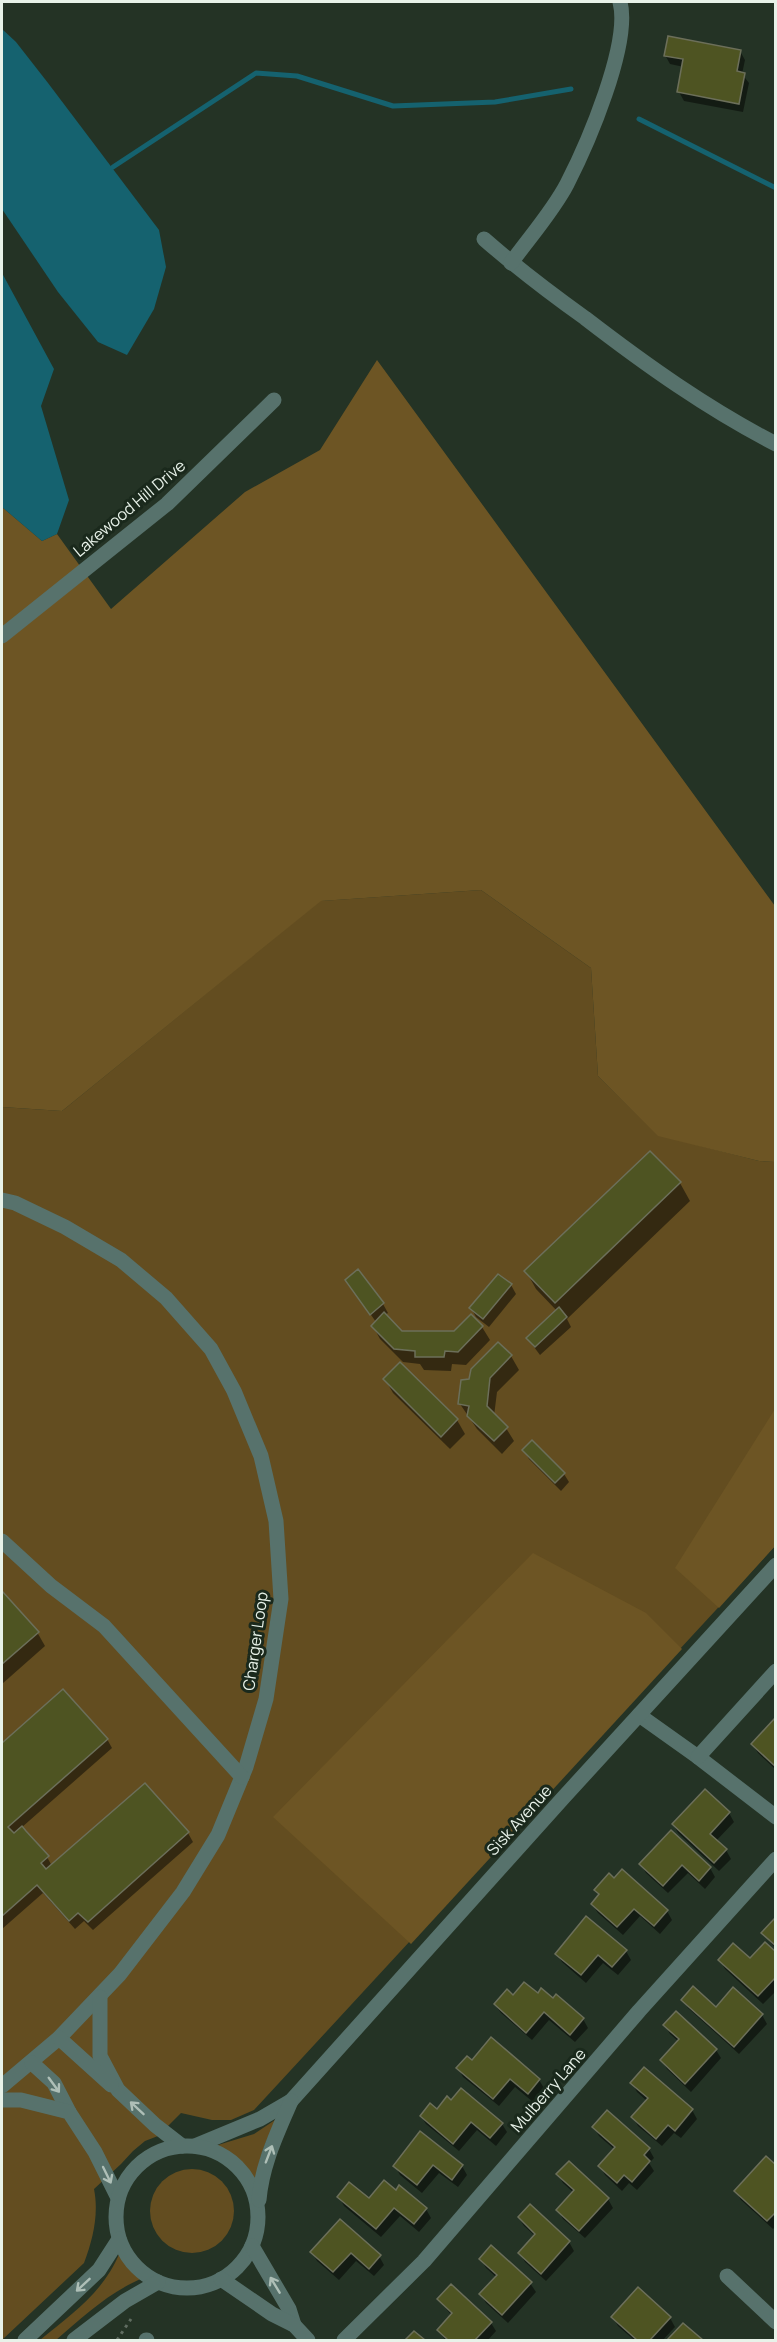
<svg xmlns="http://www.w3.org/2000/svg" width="777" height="2342" viewBox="0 0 777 2342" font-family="Manrope,sans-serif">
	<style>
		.green { fill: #634d20 }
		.forest { fill: #6d5524 }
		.water { fill: #15626f }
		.shadow { fill: #0007 }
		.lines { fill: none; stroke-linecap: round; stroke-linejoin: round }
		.stream { stroke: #15626f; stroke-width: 5 }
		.building { fill: #4e5422; stroke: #6c6f5a; stroke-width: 1.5 }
		.path { stroke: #606d61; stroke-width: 3; stroke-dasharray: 3 4.5; stroke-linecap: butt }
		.minor { stroke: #57726c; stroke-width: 15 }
		.oneway { stroke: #aebfb7 }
		.labels { text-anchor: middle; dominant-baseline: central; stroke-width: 6; stroke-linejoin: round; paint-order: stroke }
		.street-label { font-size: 16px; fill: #e8f2e9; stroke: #1a291c }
	</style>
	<rect width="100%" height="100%" fill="#243325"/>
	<g class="green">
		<path d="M481,890L591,968L598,1076L658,1135L759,1161L776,1162L775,1546L254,2110L231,2120H212L181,2113L158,2136L145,2141L133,2151L121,2164L94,2189C99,2214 93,2239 84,2263L2,2340V1107L62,1111L320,901Z"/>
		<path d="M281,2116C264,2139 258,2160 256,2189C246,2170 237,2158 218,2149V2145L254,2134Z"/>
		<circle cx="192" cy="2211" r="42"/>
		<path d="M120,2252L143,2278C109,2292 83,2317 56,2340H40C73,2313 103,2293 120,2252Z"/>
	</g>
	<g class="forest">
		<path d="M377,360L775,906V1162L759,1161L658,1136L598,1076L591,968L481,890L321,901L62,1111L2,1107V507L42,541L57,534L111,609L245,492L320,450Z"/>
		<path d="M775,1409V1546L719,1608L675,1568Z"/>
		<path d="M533,1553L646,1613L682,1649L411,1944L273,1817Z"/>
	</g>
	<g class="water">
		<path d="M2,29L16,42L48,83L159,230L166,267L154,309L127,355L98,342L58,292L2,209Z"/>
		<path d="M2,273L54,369L41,406L69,500L57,534L42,541L2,507Z"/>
	</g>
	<g class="shadow">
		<path d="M740,51L745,60L742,74L749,83L743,112L684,101L679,92L684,67L670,64L665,55Z"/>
		<path d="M650,1153L680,1183L690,1201L567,1319L571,1327L540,1355L528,1339L557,1311L536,1289L526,1271Z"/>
		<path d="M358,1271L383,1304L388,1313L385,1315L401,1332L454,1333L471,1316L482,1327L490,1340L466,1365L452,1364L451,1371L424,1370L420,1364L403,1362L380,1339L373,1326L376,1322L347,1281Z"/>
		<path d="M511,1285L516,1294L489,1327L476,1317L471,1308Z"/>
		<path d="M499,1344L511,1356L519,1370L497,1392L494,1416L506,1428L514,1441L502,1454L477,1429L460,1404L471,1381Z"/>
		<path d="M400,1364L457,1420L465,1434L450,1449L393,1393L385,1379Z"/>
		<path d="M524,1450L564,1474L569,1482L561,1491L529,1459Z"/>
		<path d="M2,1593L37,1632L45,1646L2,1684Z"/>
		<path d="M62,1691L107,1739L112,1748L21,1828L47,1857L52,1866L188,1833L193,1842L93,1930L84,1921L75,1929L43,1893L2,1929V1745Z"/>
		<path d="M775,1720L776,1770L758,1753L753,1745Z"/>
		<path d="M705,1791L729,1813L734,1822L716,1841L726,1850L731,1859L719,1871L678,1833L673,1824Z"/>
		<path d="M671,1832L710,1868L715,1877L705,1889L688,1873L668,1893L646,1873L641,1864Z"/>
		<path d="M622,1871L667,1911L672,1920L660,1934L640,1916L623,1935L598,1913L592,1904L600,1896L596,1890L614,1880Z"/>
		<path d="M587,1918L626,1951L631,1960L618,1975L603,1963L586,1983L562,1962L557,1954Z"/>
		<path d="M776,1923V1949L763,1933Z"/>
		<path d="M776,1954V1991L763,2004L725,1969L720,1960L750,1961Z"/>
		<path d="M538,1995L583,2019L588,2028L575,2042L549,2020L532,2040L501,2013L495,2005L513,1997Z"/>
		<path d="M683,2000L716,2009L762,2015L767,2024L739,2054L688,2008Z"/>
		<path d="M665,2025L716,2050L721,2058L691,2092L667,2069L662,2061L679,2042L670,2034Z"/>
		<path d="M472,2062L539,2080L544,2088L533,2102L515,2087L499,2106L463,2077L458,2068Z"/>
		<path d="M644,2069L692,2110L697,2119L681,2138L674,2133L662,2146L638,2126L633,2117L647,2101L637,2092L632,2083Z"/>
		<path d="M437,2111L502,2124L507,2132L496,2146L477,2130L459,2151L426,2124L421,2116Z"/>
		<path d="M594,2127L649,2149L654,2158L649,2163L654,2171L637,2190L629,2183L622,2191L605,2175L600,2166L614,2149L599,2136Z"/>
		<path d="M421,2134L462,2166L467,2175L458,2187L439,2173L422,2193L400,2175L395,2166Z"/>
		<path d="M776,2167V2226L773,2229L741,2200L736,2191Z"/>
		<path d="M558,2174L608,2199L613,2208L585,2238L563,2219L558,2210L574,2193L563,2183Z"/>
		<path d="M339,2197L426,2209L431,2218L419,2232L400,2216L381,2237L344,2206Z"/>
		<path d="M530,2206L569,2242L574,2251L546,2281L525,2262L520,2253L535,2236L524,2226L519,2218Z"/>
		<path d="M340,2221L379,2256L384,2265L374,2276L356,2261L339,2280L317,2261L312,2252Z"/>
		<path d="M481,2259L530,2283L536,2292L508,2323L486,2303L481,2294L496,2277L486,2268Z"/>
		<path d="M638,2289L670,2318L675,2327L663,2340H634L618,2326L613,2317Z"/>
		<path d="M439,2300L491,2323L496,2331L488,2340H445L439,2330L452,2316Z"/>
	</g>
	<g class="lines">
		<g class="stream">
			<path d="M639,119L776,188"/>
			<path d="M113,167L256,73L297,76L393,106L495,102L571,89"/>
		</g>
	</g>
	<g class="building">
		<path d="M668,36L741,50L737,71L745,73L739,104L677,92L683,59L664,56Z"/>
		<path d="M650,1151L681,1182L555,1303L524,1271Z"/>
		<path d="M358,1269L384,1303L370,1315L345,1280Z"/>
		<path d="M498,1274L512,1284L483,1319L469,1308Z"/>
		<path d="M559,1307L567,1317L535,1347L526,1338Z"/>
		<path d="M384,1312L402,1331H454L471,1314L483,1326L458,1352L445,1351L444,1357H415V1351L394,1349L371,1326Z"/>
		<path d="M498,1342L512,1355L490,1378L487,1406L508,1427L494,1441L467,1416L469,1406L458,1404L461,1380L469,1379L471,1369Z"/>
		<path d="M400,1362L458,1419L441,1437L383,1379Z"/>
		<path d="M532,1440L565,1473L555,1483L522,1450Z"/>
		<path d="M2,1591L39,1632L2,1664Z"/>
		<path d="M63,1689L108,1739L8,1827L14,1833L22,1826L26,1831L49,1856L41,1863L46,1869L145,1783L189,1832L88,1922L78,1913L69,1921L37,1885L2,1916V1743Z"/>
		<path d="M775,1718H776V1767L751,1744Z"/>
		<path d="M705,1789L730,1812L710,1834L727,1849L714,1863L672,1824Z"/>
		<path d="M671,1830L711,1867L699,1881L682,1865L663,1886L639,1864Z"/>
		<path d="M622,1869L668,1910L654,1926L634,1909L617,1927L591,1904L599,1894L594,1890L609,1873L614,1878Z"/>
		<path d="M586,1916L627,1950L612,1967L598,1955L581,1975L555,1954Z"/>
		<path d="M774,1919L776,1921V1946L761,1933Z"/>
		<path d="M765,1942L776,1952V1977L758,1996L718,1960L733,1943L750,1958Z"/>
		<path d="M524,1982L538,1993L541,1988L553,1998L556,1994L584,2018L570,2035L544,2012L526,2033L494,2004L507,1989L513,1995Z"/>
		<path d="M693,1986L716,2007L733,1987L763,2014L734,2047L681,2000Z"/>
		<path d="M676,2011L717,2049L685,2084L660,2060L679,2039L663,2025Z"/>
		<path d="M491,2037L540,2079L528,2094L510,2079L493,2099L456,2068L467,2056L472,2060Z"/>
		<path d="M644,2067L693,2109L675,2131L668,2125L656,2139L631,2117L648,2098L630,2083Z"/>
		<path d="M461,2088L503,2123L490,2138L471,2122L453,2144L420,2116L430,2103L437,2109L447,2096L451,2100Z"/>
		<path d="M607,2110L650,2148L644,2155L650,2161L632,2182L624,2175L617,2183L598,2166L615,2147L592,2127Z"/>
		<path d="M420,2131L463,2165L452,2180L433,2165L417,2185L393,2166Z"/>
		<path d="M766,2156L776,2165V2212L767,2221L734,2191Z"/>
		<path d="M569,2161L609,2198L579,2231L556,2210L574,2190L556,2174Z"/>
		<path d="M384,2180L396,2190L399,2185L427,2208L414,2224L394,2208L376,2229L337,2197L349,2182L369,2198Z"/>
		<path d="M530,2204L570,2241L541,2274L518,2253L535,2234L518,2217Z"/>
		<path d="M340,2219L381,2255L369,2269L351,2253L333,2272L310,2252Z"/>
		<path d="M491,2245L532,2282L502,2315L479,2294L497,2275L479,2259Z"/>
		<path d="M451,2284L492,2322L475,2340H448L437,2330L452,2313L437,2299Z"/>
		<path d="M638,2287L671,2317L650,2340H637L611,2317Z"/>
		<path d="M683,2323L703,2340H667Z"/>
		<path d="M414,2331L425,2340H405Z"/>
	</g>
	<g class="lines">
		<path class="path" d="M117,2340L131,2319"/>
		<g class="minor">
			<path d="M484,239C516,267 550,293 585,318C646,365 708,409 776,444"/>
			<path d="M511,263C529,238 553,211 567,184C587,145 631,44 620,2"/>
			<path d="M2,636L167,504L274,400"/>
			<path d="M2,1200L15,1203L65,1227L121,1260L166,1298L211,1349L234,1391L261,1456L276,1521L281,1599L266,1699L246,1767L218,1835L183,1892L120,1974L59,2038L2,2086"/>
			<path d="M2,1541L51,1586L104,1626L242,1777"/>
			<path d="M639,1715L698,1757L776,1817"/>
			<path d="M698,1757L776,1671"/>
			<path d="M100,1997V2056L118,2090L155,2125L182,2146"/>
			<path d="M59,2038L111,2085"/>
			<path d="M32,2063L54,2083L69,2112"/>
			<path d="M2,2100H21L69,2112L95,2152L118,2198"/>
			<path d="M195,2146L260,2119L291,2101L563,1798L776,1565"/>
			<circle cx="187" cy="2217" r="71"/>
			<path d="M259,2200C262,2164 277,2134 291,2101"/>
			<path d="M252,2246L289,2309L294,2325"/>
			<path d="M727,2276L776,2322"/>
			<path d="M221,2279L272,2314L294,2325L308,2340"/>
			<path d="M25,2340L99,2270L119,2239"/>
			<path d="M74,2340L125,2301L158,2282"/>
			<path d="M146,2340H147"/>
			<path d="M344,2340L424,2261L639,2011L776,1859"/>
		</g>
	</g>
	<defs><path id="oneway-shaft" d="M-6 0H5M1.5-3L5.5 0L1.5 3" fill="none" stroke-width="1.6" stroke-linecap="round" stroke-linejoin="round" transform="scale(1.5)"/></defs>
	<g class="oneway">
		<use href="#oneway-shaft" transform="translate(54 2085) rotate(54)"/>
		<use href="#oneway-shaft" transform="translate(137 2108) rotate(-137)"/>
		<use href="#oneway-shaft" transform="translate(269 2154) rotate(-69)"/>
		<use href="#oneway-shaft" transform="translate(107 2175) rotate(64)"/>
		<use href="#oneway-shaft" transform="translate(83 2285) rotate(137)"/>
		<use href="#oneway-shaft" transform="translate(275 2285) rotate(-121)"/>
	</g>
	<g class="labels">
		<g class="street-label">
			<text transform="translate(129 508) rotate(-40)">Lakewood Hill Drive</text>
			<text transform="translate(255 1641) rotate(-82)">Charger Loop</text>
			<text transform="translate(519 1820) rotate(-48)">Sisk Avenue</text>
			<text transform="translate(548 2090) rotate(-49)">Mulberry Lane</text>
		</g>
	</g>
	<rect width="777" height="2342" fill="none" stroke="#e8f2e9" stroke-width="6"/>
</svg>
